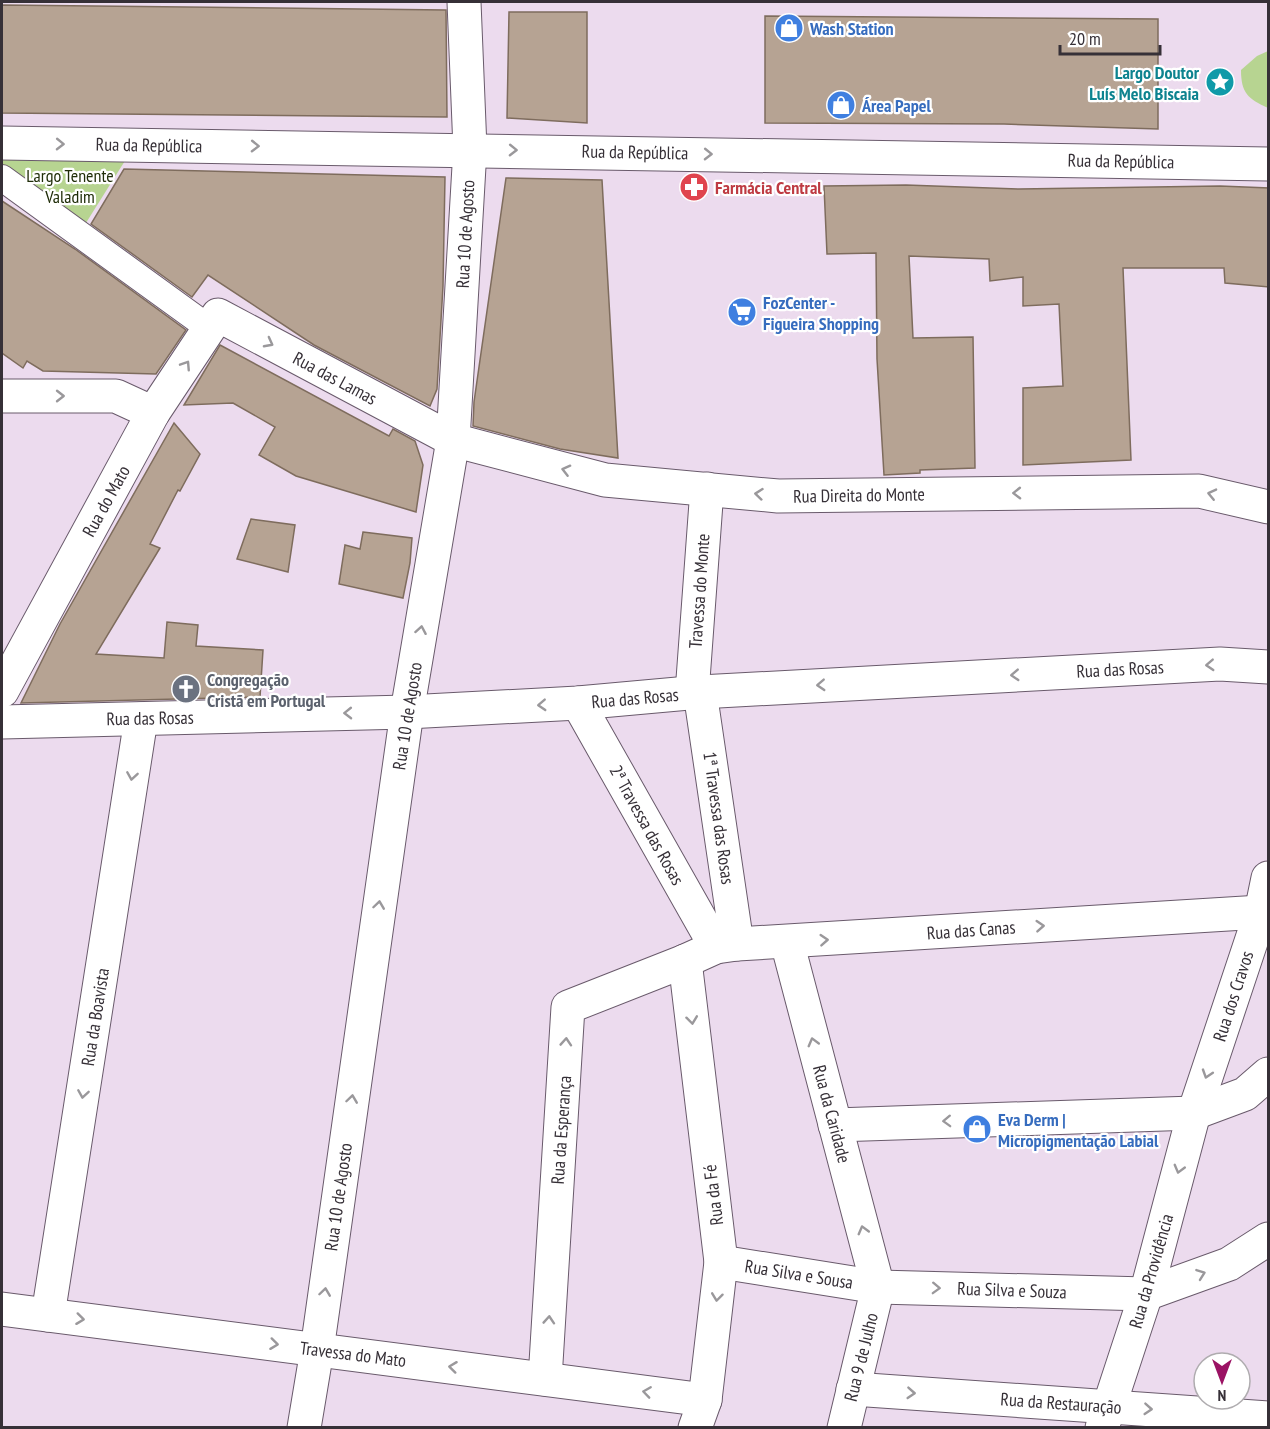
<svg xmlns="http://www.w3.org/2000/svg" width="1270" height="1429" viewBox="0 0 1270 1429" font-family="'PT Sans Narrow',sans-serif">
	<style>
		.green { fill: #b7d491 }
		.building { fill: #b6a393; stroke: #7e6c5d; stroke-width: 1.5 }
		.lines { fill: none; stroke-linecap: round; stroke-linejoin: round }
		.pedestrian-casing { stroke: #695a6b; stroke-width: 28 }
		.minor-casing { stroke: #695a6b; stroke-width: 35 }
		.pedestrian { stroke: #fff; stroke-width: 26 }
		.minor { stroke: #fff; stroke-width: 33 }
		.oneway { stroke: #9a989b }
		.labels { text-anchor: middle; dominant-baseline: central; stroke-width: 4.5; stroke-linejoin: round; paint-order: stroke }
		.shop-label { font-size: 18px; font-weight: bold; fill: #366cbe; stroke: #fff; text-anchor: start }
		.culture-label { font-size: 18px; font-weight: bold; fill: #0d838f; stroke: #fff; text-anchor: end }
		.street-label { font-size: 18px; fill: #363037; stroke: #fff }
		.park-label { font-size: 18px; fill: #202e09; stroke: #fff }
		.health-label { font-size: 18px; font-weight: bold; fill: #be3a42; stroke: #fff; text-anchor: start }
		.worship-label { font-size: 18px; font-weight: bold; fill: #5b616d; stroke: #fff; text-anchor: start }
	</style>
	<rect width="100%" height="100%" fill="#ecdbee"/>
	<g class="green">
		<path d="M1268,51V108C1248,99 1241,93 1241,70L1257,56Z"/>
		<path d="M2,146L128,156L79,234L2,178Z"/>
	</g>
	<g class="building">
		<path d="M2,5L446,10L447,117L2,113Z"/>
		<path d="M509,12H587V123L507,118Z"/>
		<path d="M765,16L1158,19V129L1004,124L765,123Z"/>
		<path d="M124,169L445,177L443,286L437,389L430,406L314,345L208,275L192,297L91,224Z"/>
		<path d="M506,178L602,180L618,458L560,449L473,426L474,402Z"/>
		<path d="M906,185L1019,189L1220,186L1269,188V287L1225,283L1224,268H1123L1131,460L1023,465V388L1063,386L1059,304L1023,306V277L990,281L989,259L909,256L913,338L973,337L975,468L920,470V473L884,475L877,359L876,253L827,254L824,186Z"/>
		<path d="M2,201L75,249L186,330L156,374L43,371L27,361L23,368L2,353Z"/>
		<path d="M220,345L389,436L393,429L415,441L423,465L416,512L296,476L259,455L275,427L233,403L184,405Z"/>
		<path d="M174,423L200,454L180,491L178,490L150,544L160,548L96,654L164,658L167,622L198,625L196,646L263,650L260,697L21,703L60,624Z"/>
		<path d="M251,519L295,525L288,572L237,559Z"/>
		<path d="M363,532L412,538L410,563L403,598L339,584L345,545L360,549Z"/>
	</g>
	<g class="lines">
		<g class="pedestrian-casing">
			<path id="pedestrian" d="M2,178L209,328"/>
		</g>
		<g class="minor-casing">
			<g id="minor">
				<path d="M2,143L1268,164"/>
				<path d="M2,396H116L153,413"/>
				<path d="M2,691L153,413L218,315L453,440L605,480L778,496L1199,491L1268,507"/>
				<path d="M700,692L737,944"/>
				<path d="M692,693L707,489"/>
				<path d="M578,703L716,947"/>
				<path d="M2,722L407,712L578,703L700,692L1220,664L1268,667"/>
				<path d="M787,942L878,1287L844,1428"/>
				<path d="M685,961L721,1262L705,1400L695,1428"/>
				<path d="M835,1125L1194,1113L1245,1094L1268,1074"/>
				<path d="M721,1262L878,1287L1146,1294L1229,1264L1268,1239"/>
				<path d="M2,1309L705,1400"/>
				<path d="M48,1315L141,719"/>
				<path d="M545,1379L568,1007L685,961L716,947L737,944L1261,912"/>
				<path d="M853,1389L1268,1418"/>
				<path d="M304,1428L317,1350L407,712L453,440L470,149L464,2"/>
				<path d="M1102,1428L1146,1294L1194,1113L1261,912L1268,878"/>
			</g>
		</g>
		<use href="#pedestrian" class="pedestrian"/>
		<use href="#minor" class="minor"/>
	</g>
	<defs><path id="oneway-chevron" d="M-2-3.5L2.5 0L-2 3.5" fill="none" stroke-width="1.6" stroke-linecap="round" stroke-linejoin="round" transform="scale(1.5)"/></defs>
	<g class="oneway">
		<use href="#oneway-chevron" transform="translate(60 144) rotate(1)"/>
		<use href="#oneway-chevron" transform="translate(255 146) rotate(1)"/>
		<use href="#oneway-chevron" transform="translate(513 150) rotate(1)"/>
		<use href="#oneway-chevron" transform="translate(708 154) rotate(1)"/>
		<use href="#oneway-chevron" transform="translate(269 343) rotate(28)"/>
		<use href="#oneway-chevron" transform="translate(186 365) rotate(-57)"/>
		<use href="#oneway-chevron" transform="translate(60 396)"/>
		<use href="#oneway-chevron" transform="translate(566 470) rotate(-166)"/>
		<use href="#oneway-chevron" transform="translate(1017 493) rotate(179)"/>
		<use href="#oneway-chevron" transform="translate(759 494) rotate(-174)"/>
		<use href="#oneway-chevron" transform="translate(1212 494) rotate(-167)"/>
		<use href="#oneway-chevron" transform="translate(421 630) rotate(-80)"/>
		<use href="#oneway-chevron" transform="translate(1210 665) rotate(177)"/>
		<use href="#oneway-chevron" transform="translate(1015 675) rotate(177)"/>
		<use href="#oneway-chevron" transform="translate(821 685) rotate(177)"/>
		<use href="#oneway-chevron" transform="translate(542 705) rotate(177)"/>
		<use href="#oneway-chevron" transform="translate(348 713) rotate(179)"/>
		<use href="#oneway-chevron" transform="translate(132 776) rotate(99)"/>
		<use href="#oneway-chevron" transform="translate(379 905) rotate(-82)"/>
		<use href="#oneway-chevron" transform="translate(1040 926) rotate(-4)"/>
		<use href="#oneway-chevron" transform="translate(824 940) rotate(-4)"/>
		<use href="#oneway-chevron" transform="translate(692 1020) rotate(83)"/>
		<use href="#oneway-chevron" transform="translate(566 1042) rotate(-86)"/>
		<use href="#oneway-chevron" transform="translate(813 1042) rotate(-105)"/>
		<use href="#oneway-chevron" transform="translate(1207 1074) rotate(108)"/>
		<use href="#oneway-chevron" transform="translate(83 1094) rotate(99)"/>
		<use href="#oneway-chevron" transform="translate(352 1099) rotate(-82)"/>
		<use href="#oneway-chevron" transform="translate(947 1121) rotate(178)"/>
		<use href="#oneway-chevron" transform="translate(1179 1169) rotate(105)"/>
		<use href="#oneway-chevron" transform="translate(863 1230) rotate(-105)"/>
		<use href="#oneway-chevron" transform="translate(1201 1274) rotate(-20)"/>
		<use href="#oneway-chevron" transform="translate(936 1288) rotate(2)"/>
		<use href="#oneway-chevron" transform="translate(325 1292) rotate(-82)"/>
		<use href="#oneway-chevron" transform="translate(717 1297) rotate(97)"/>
		<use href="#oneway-chevron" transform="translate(80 1319) rotate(7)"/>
		<use href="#oneway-chevron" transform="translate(549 1320) rotate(-86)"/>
		<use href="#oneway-chevron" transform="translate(274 1344) rotate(7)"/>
		<use href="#oneway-chevron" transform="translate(453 1367) rotate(-173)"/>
		<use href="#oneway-chevron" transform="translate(647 1392) rotate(-172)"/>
		<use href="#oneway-chevron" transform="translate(911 1393) rotate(4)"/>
		<use href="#oneway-chevron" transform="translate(1148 1409) rotate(4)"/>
	</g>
	<defs>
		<g id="shop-disc" transform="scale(1.5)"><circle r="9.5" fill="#3f7fe0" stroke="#fff"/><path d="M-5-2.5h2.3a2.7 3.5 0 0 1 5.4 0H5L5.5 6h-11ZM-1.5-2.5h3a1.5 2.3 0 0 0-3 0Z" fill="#fff"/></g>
		<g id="sight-disc" transform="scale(1.5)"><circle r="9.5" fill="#0f9aa8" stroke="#fff"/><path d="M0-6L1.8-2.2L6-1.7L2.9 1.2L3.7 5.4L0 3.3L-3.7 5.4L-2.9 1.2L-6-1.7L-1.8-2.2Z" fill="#fff"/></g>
		<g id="pharmacy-disc" transform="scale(1.5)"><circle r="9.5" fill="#e0444e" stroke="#fff"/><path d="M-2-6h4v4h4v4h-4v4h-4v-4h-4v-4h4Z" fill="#fff"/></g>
		<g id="supermarket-disc" transform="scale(1.5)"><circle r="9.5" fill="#3f7fe0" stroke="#fff"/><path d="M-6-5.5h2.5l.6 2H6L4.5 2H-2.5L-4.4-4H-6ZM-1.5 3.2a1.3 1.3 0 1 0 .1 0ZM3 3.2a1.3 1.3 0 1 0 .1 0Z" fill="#fff"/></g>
		<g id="church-disc" transform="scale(1.5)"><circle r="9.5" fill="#6b7280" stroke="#fff"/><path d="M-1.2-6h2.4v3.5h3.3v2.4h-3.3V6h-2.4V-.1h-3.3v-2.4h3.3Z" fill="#fff"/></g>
	</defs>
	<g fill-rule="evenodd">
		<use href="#shop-disc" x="789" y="28"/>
		<use href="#sight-disc" x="1220" y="82"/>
		<use href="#shop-disc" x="841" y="105"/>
		<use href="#pharmacy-disc" x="694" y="187"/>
		<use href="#supermarket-disc" x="742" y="312"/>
		<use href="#church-disc" x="186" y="689"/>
		<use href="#shop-disc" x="977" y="1129"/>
	</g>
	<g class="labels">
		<g class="shop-label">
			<text x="810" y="28">Wash Station</text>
			<text x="862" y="105">Área Papel</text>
			<text x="763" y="302">FozCenter -<tspan x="763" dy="21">Figueira Shopping</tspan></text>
			<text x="998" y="1119">Eva Derm |<tspan x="998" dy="21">Micropigmentação Labial</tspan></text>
		</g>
		<g class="culture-label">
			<text x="1199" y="72">Largo Doutor<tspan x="1199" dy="21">Luís Melo Biscaia</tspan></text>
		</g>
		<g class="street-label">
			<text transform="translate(149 145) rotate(1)">Rua da República</text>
			<text transform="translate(635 152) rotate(1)">Rua da República</text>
			<text transform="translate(1121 161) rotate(1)">Rua da República</text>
			<text transform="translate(465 234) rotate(-87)">Rua 10 de Agosto</text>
			<text transform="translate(335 378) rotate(28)">Rua das Lamas</text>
			<text transform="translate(859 495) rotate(-1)">Rua Direita do Monte</text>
			<text transform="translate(106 501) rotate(-61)">Rua do Mato</text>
			<text transform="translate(699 591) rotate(-86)">Travessa do Monte</text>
			<text transform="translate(1120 669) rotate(-3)">Rua das Rosas</text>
			<text transform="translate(635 698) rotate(-5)">Rua das Rosas</text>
			<text transform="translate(407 716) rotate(-81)">Rua 10 de Agosto</text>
			<text transform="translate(150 718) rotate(-1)">Rua das Rosas</text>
			<text transform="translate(719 818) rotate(82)">1ª Travessa das Rosas</text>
			<text transform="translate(647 825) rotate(61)">2ª Travessa das Rosas</text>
			<text transform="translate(971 930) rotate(-4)">Rua das Canas</text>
			<text transform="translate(1233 996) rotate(-72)">Rua dos Cravos</text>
			<text transform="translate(95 1017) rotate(-81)">Rua da Boavista</text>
			<text transform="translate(832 1114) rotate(75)">Rua da Caridade</text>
			<text transform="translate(561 1130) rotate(-86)">Rua da Esperança</text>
			<text transform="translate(713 1195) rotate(-97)">Rua da Fé</text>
			<text transform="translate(338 1197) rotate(-82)">Rua 10 de Agosto</text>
			<text transform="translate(1151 1271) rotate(-74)">Rua da Providência</text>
			<text transform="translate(799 1274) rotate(9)">Rua Silva e Sousa</text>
			<text transform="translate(1012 1290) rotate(2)">Rua Silva e Souza</text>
			<text transform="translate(353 1354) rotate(7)">Travessa do Mato</text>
			<text transform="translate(861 1357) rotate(-76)">Rua 9 de Julho</text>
			<text transform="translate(1061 1403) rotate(4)">Rua da Restauração</text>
		</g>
		<g class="park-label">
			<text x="70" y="175">Largo Tenente<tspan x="70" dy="21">Valadim</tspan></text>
		</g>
		<g class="health-label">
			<text x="715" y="187">Farmácia Central</text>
		</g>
		<g class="worship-label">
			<text x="207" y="679">Congregação<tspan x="207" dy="21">Cristã em Portugal</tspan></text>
		</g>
	</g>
	<rect width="1270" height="1429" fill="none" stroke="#363037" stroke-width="6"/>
	<g transform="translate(1222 1381) rotate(180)"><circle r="28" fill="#ffffff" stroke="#afacaf" stroke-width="1.5"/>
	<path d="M0-4.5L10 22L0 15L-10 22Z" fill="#9b1264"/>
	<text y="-9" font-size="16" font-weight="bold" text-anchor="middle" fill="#363037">N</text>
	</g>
	<path d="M1060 45v9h100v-9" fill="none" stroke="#363037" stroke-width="3"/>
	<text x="1069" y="45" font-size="18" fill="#363037" stroke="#ffffff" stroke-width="4.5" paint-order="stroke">20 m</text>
</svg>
